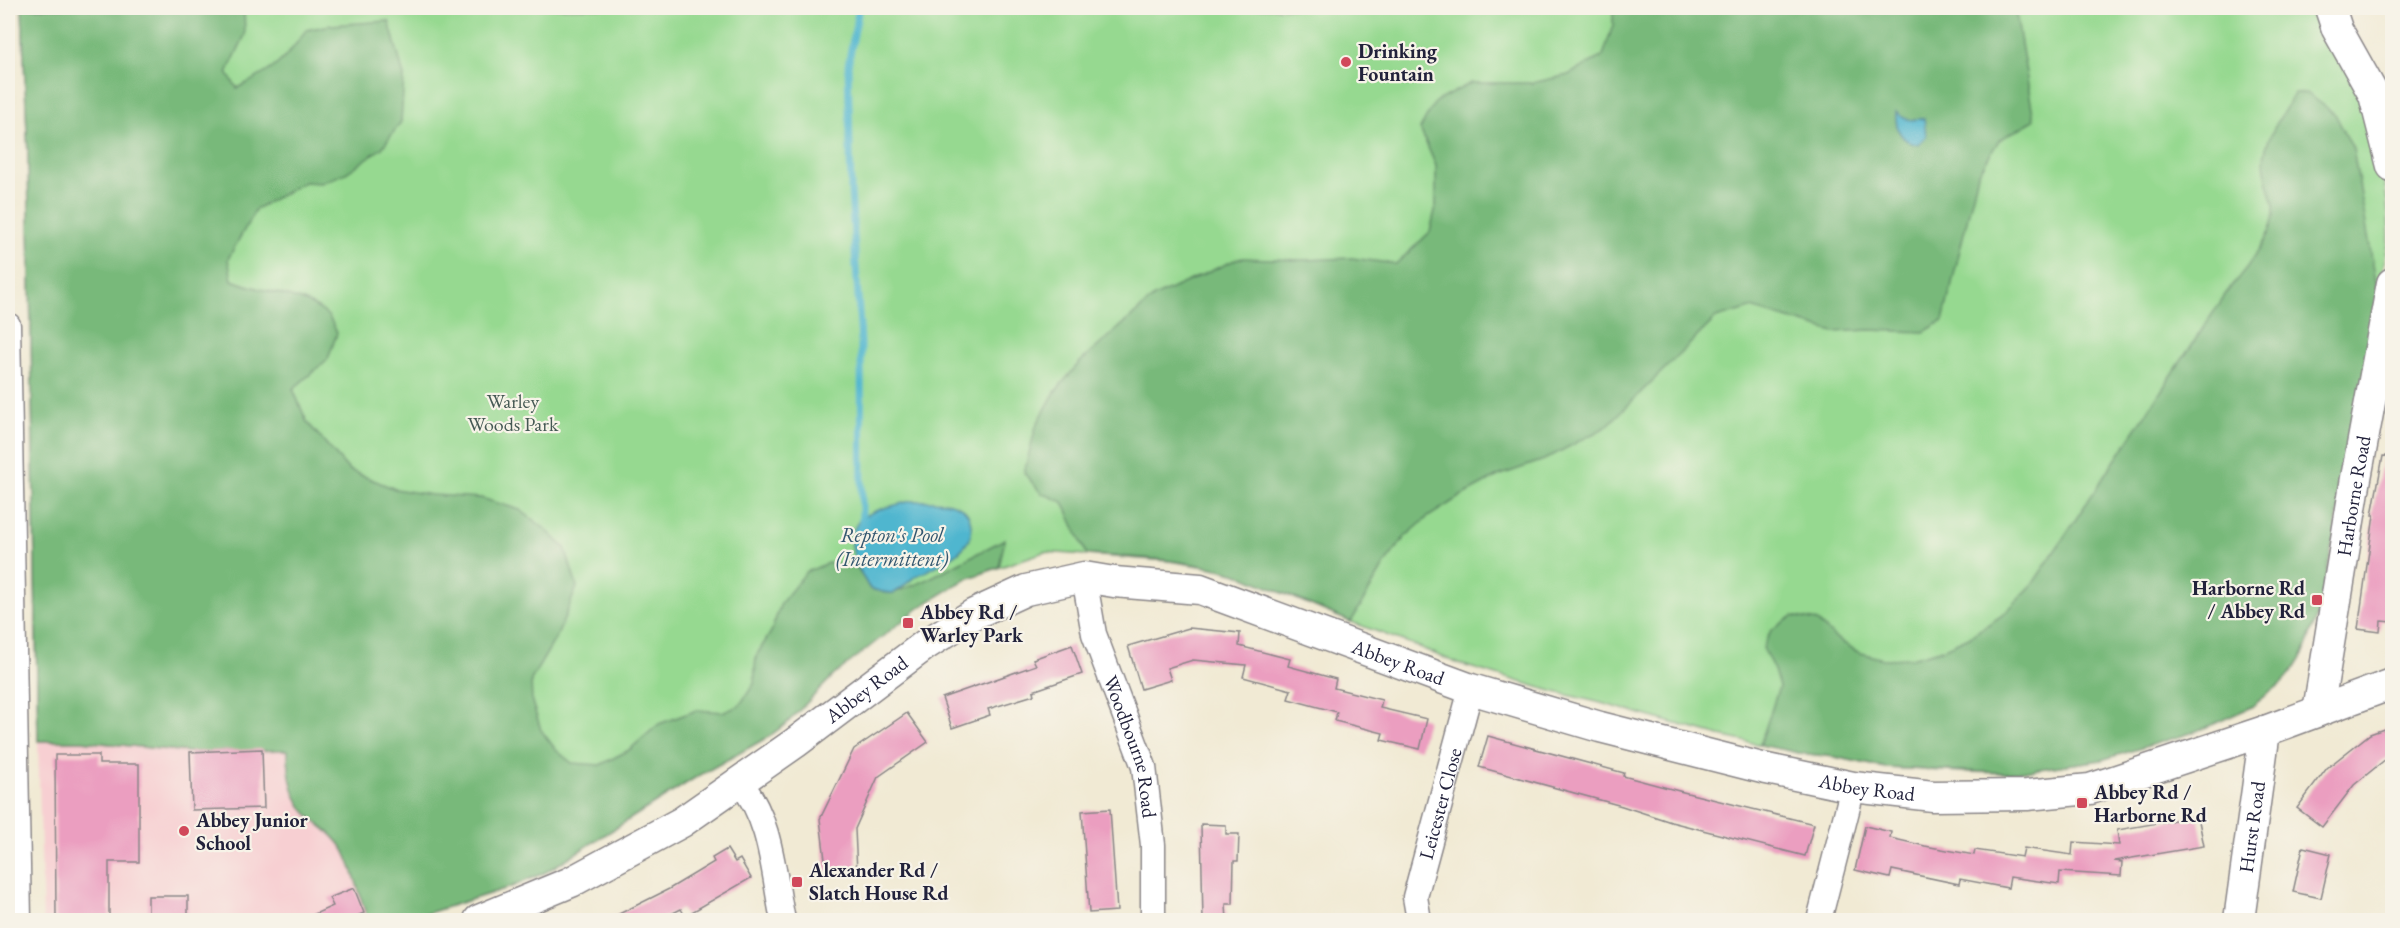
<svg xmlns="http://www.w3.org/2000/svg" width="2400" height="928" viewBox="0 0 2400 928" font-family="'EB Garamond',serif">
	<style>
		.built { fill: #f7cfd2 }
		.green { fill: #96d990; stroke: #5c7e66; stroke-width: 1.5 }
		.forest { fill: #78b97a; stroke: #4d6e5a; stroke-width: 1.5 }
		.water { fill: #50b6cf; stroke: #396c85; stroke-width: 1.5 }
		.lines { fill: none; stroke-linecap: round; stroke-linejoin: round }
		.stream { stroke: #50b6cf; stroke-width: 7 }
		.building { fill: #eb9ec0 }
		.minor-casing { stroke: #8a8688; stroke-width: 27 }
		.tertiary-casing { stroke: #8a8688; stroke-width: 33 }
		.minor { stroke: #fff; stroke-width: 24 }
		.tertiary { stroke: #fff; stroke-width: 30 }
		.poi-dot { fill: #d1495b; stroke: #f7f3e8; stroke-width: 2 }
		.labels { text-anchor: middle; dominant-baseline: central; stroke-width: 4.5; stroke-linejoin: round; paint-order: stroke }
		.poi-label { font-size: 20px; font-weight: bold; fill: #22223b; stroke: #f7f3e8; text-anchor: start }
		.park-label { font-size: 20px; fill: #455954; stroke: #f7f3e8 }
		.street-label { font-size: 20px; fill: #22223b; stroke: #f7f3e8 }
		.water-label { font-size: 21px; font-style: italic; fill: #32566f; stroke: #f7f3e8 }
	</style>
	<rect width="100%" height="100%" fill="#f7f3e8"/>
	<filter id="ink" filterUnits="userSpaceOnUse"><feTurbulence type="fractalNoise" baseFrequency=".0167" numOctaves="2"/><feDisplacementMap in="SourceGraphic" scale="12" xChannelSelector="R" yChannelSelector="G"/><feConvolveMatrix kernelMatrix="1 2 1 2 8 2 1 2 1" color-interpolation-filters="sRGB"/></filter>
	<filter id="wash" filterUnits="userSpaceOnUse"><feTurbulence type="fractalNoise" baseFrequency=".008" numOctaves="4" result="noise"/><feDisplacementMap in="SourceGraphic" scale="24" xChannelSelector="R" yChannelSelector="G"/><feGaussianBlur stdDeviation="1.35" result="paint"/><feColorMatrix in="noise" values="0 0 0 0 0 0 0 0 0 0 0 0 0 0 0 0 0 1.4 0 .05"/><feComposite in="paint" operator="in"/></filter>
	<g filter="url(#wash)">
		<rect width="100%" height="100%" fill="#f1ead4"/>
		<path class="built" d="M38,741H82L190,752L288,750V767L345,852L368,920H43Z"/>
		<path class="green" d="M22,8H2317C2339,54 2365,101 2378,151C2386,179 2388,209 2389,237L2321,604L2304,653L2294,669L2283,682L2251,707L2191,733L2101,760L2009,773L1963,772L1886,768L1835,757L1799,753L1720,736L1597,702L1555,692L1459,664L1414,645L1351,622L1238,574L1219,569L1169,561L1044,552L966,579L920,607L869,645L834,675L787,723L768,737L693,779L546,872L511,887L406,920H368C360,898 355,871 344,850C336,836 323,828 311,818C292,800 288,775 288,750L190,752L82,741H38L28,157Z"/>
		<g class="forest">
			<path d="M22,8H244L245,35L227,73L237,88C273,70 283,64 306,30L331,25L389,21L404,76L401,122L382,148L346,173L321,183L304,182L256,209L228,259L232,280C263,293 299,293 325,313C331,317 334,327 337,333L328,359L293,389L307,422L349,470L395,489L432,495L481,498L520,510L544,528L565,548L577,587L558,634L531,680L532,702L541,730L556,750L572,763L600,765L629,750L659,724L697,710L724,712L739,706L754,684L756,656L771,632L781,603L806,572L828,563L856,565L870,589L890,593L896,592L924,581L1005,539L999,567L966,579L920,607L834,675L787,723L768,737L693,779L546,872L511,887L406,920H368C360,898 355,871 344,850C336,836 323,828 311,818C292,800 288,775 288,750L190,752L82,741H38L28,157Z"/>
			<path d="M1613,8H2015L2034,120L1999,140L1978,174L1943,321L1924,332L1869,330L1834,332L1751,308L1716,318L1606,427L1544,460L1498,476L1461,496L1428,517L1405,537L1386,562L1351,622L1238,574C1189,560 1138,557 1087,555L1063,502L1041,493L1024,473L1036,426L1055,392L1079,363L1154,297L1239,258L1303,260L1352,258L1396,264L1430,232L1436,206V166L1420,129L1435,102L1471,83H1532L1568,75L1603,56L1613,25Z"/>
			<path d="M2307,93L2335,114L2353,149L2379,299L2321,604L2304,653L2294,669L2283,682L2251,707L2214,724L2191,733L2101,760L2053,767L2009,773L1886,768L1835,757L1799,753L1760,745L1779,687L1774,670L1763,648L1771,630L1793,616L1817,621L1834,637L1858,652L1883,659L1911,658L1940,650L1969,637L2004,614L2032,585L2229,289C2245,270 2277,233 2274,206C2272,192 2264,175 2264,161C2265,137 2283,114 2294,94Z"/>
		</g>
		<g class="water">
			<path d="M1896,112C1905,121 1912,121 1924,118L1926,136L1919,145C1901,142 1895,130 1896,112Z"/>
			<path d="M910,501C931,501 970,497 971,526C972,533 970,539 966,544C956,559 931,568 915,577C908,581 901,591 893,593C886,594 877,590 870,589C858,570 841,538 861,519C872,509 895,506 910,501Z"/>
		</g>
		<g class="lines">
			<path class="stream" d="M859,8L848,65L851,191L861,342L862,525"/>
		</g>
		<g id="blocks">
			<g class="building">
				<path d="M2383,456L2392,457V622L2381,621L2380,632L2358,629L2374,515H2372Z"/>
				<path d="M1189,628L1240,633L1239,646L1290,659L1288,666L1336,679L1334,688L1382,700L1380,708L1427,719L1420,749L1381,740L1383,733L1335,721L1337,712L1288,699L1291,690L1243,677L1246,665L1193,660L1167,668L1171,680L1141,689L1128,646Z"/>
				<path d="M1072,645L1082,674L1033,691L1034,695L988,709L990,715L952,728L942,698L1036,665L1033,659Z"/>
				<path d="M907,713L928,742L878,777L855,829L857,872L827,876L820,819L854,749Z"/>
				<path d="M2392,726V754L2354,785L2322,827L2297,808L2327,768L2370,734Z"/>
				<path d="M1488,736L1624,773L1623,776L1679,791L1814,824L1805,856L1671,822L1622,806L1479,767Z"/>
				<path d="M262,749L264,808L192,810L190,752Z"/>
				<path d="M55,755H99V764H139V862H109V921H56Z"/>
				<path d="M1110,809L1117,911L1089,913L1082,811Z"/>
				<path d="M2198,816L2204,846L2114,861L2122,862L2121,876L2060,872L2059,884L2010,877L2008,888L1960,879L1959,884L1892,870L1890,878L1855,870L1865,826L1891,832L1890,838L1925,846L1974,855L1975,850L2022,857L2024,848L2072,855L2073,842L2119,845L2117,830Z"/>
				<path d="M1201,824L1226,825V834H1239L1238,861H1234L1233,904H1226L1227,921H1203Z"/>
				<path d="M2303,847L2331,854L2321,898L2293,892Z"/>
				<path d="M727,849L735,862L740,859L751,878L685,916L681,909L657,921H605L669,889L714,862L712,858Z"/>
				<path d="M354,888L364,913L345,921H299L333,906L329,898Z"/>
				<rect x="148" y="896" width="40" height="25"/>
			</g>
		</g>
	</g>
	<g filter="url(#ink)">
		<use href="#blocks" fill-opacity="0" stroke="#8a8688" stroke-width="1.5"/>
		<g class="lines">
			<g class="minor-casing">
				<g id="minor">
					<path d="M8,325L19,920"/>
					<path id="s1" d="M1084,577L1094,634L1144,767L1153,845V920"/>
					<path d="M740,782C772,821 773,873 783,920"/>
					<path id="s2" d="M1419,920L1415,897L1471,689"/>
					<path d="M1819,920L1853,787"/>
				</g>
			</g>
			<g class="tertiary-casing">
				<g id="tertiary">
					<path d="M2330,8L2337,29L2374,95L2392,166"/>
					<path id="s3" d="M2318,711L2356,478L2392,283"/>
					<path id="s4" d="M479,920L571,882L682,822L795,743L925,645L974,614L1026,590L1084,577L1114,582L1200,589L1471,689L1600,727L1762,768L1853,787L1933,796L2027,795L2090,789L2265,731L2392,684"/>
					<path id="s5" d="M2239,920L2265,731"/>
				</g>
			</g>
			<use href="#minor" class="minor"/>
			<use href="#tertiary" class="tertiary"/>
		</g>
	</g>
	<g class="poi-dot">
		<circle cx="1346" cy="62" r="6"/>
		<rect x="2311" y="594" width="12" height="12" rx="3"/>
		<rect x="902" y="617" width="12" height="12" rx="3"/>
		<rect x="2076" y="797" width="12" height="12" rx="3"/>
		<circle cx="184" cy="831" r="6"/>
		<rect x="791" y="876" width="12" height="12" rx="3"/>
	</g>
	<g class="labels">
		<g class="poi-label">
			<text x="1358" y="51">Drinking<tspan x="1358" dy="23">Fountain</tspan></text>
			<text x="2305" y="588" text-anchor="end">Harborne Rd<tspan x="2305" dy="23">/ Abbey Rd</tspan></text>
			<text x="920" y="612">Abbey Rd /<tspan x="920" dy="23">Warley Park</tspan></text>
			<text x="2094" y="792">Abbey Rd /<tspan x="2094" dy="23">Harborne Rd</tspan></text>
			<text x="196" y="820">Abbey Junior<tspan x="196" dy="23">School</tspan></text>
			<text x="809" y="870">Alexander Rd /<tspan x="809" dy="23">Slatch House Rd</tspan></text>
		</g>
		<g class="park-label">
			<text x="513" y="401">Warley<tspan x="513" dy="23">Woods Park</tspan></text>
		</g>
		<g class="street-label">
			<text stroke="none"><textPath href="#s3" startOffset="218">Harborne Road</textPath></text>
			<text stroke="none"><textPath href="#s4" startOffset="1029">Abbey Road</textPath></text>
			<text stroke="none"><textPath href="#s4" startOffset="453">Abbey Road</textPath></text>
			<text stroke="none"><textPath href="#s1" startOffset="177">Woodbourne Road</textPath></text>
			<text stroke="none"><textPath href="#s4" startOffset="1515">Abbey Road</textPath></text>
			<text stroke="none"><textPath href="#s2" startOffset="120">Leicester Close</textPath></text>
			<text stroke="none"><textPath href="#s5" startOffset="94">Hurst Road</textPath></text>
		</g>
		<g class="water-label">
			<text x="892" y="534">Repton's Pool<tspan x="892" dy="24">(Intermittent)</tspan></text>
		</g>
	</g>
	<rect width="2400" height="928" fill="none" stroke="#f7f3e8" stroke-width="30"/>
</svg>
